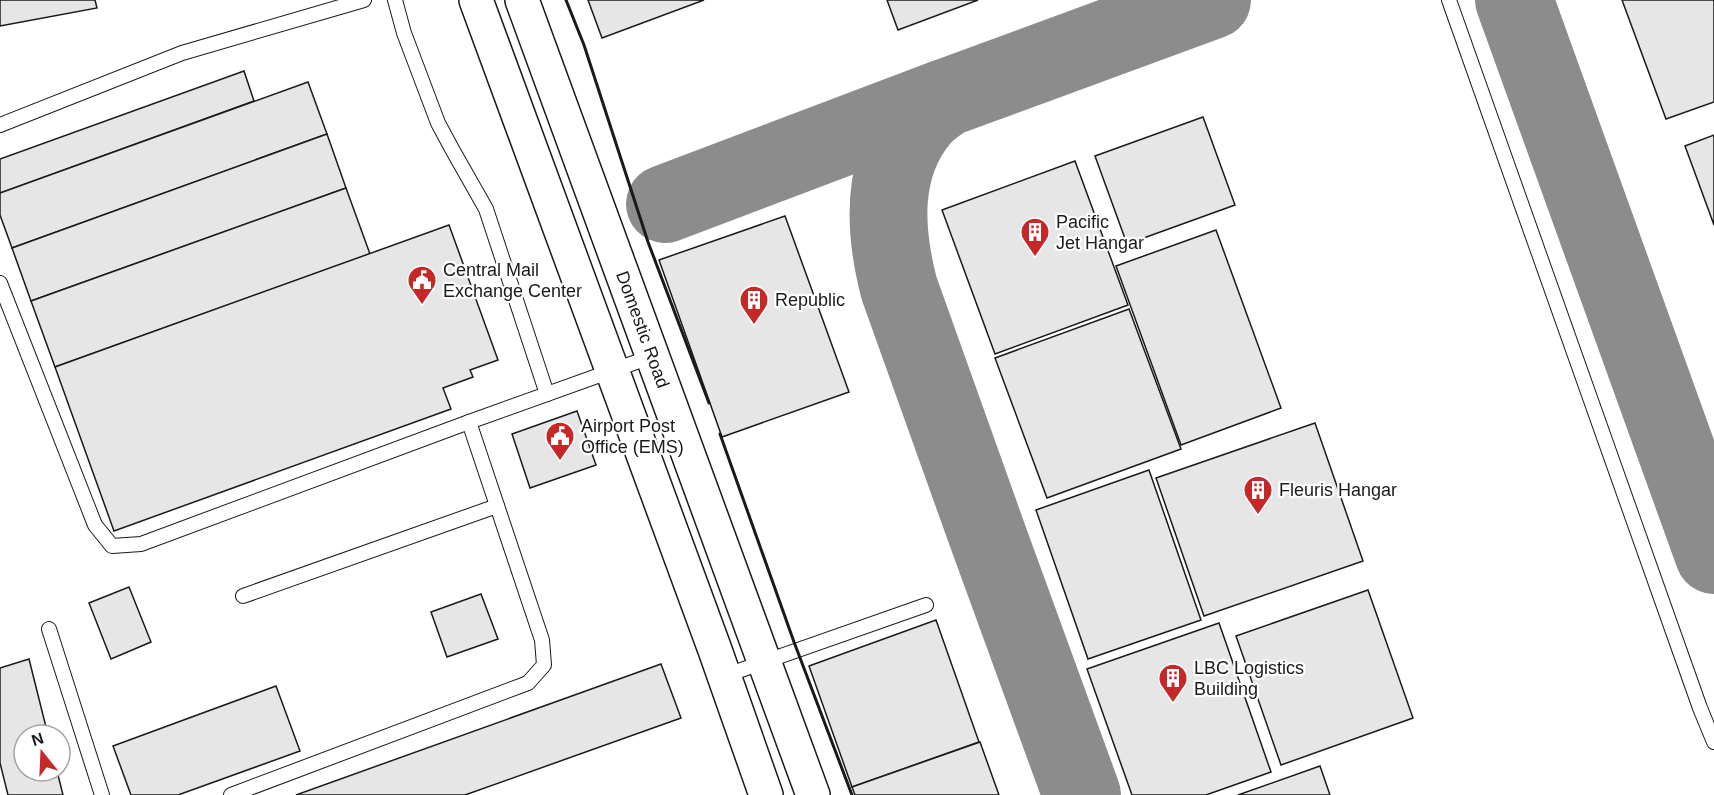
<svg xmlns="http://www.w3.org/2000/svg" width="1714" height="795" viewBox="0 0 1714 795" font-family="Helvetica,sans-serif">
	<style>
		.lines { fill: none; stroke-linecap: round; stroke-linejoin: round }
		.taxiway { stroke: #8c8c8c; stroke-width: 78 }
		.building { fill: #e6e6e6; stroke: #1a1a1a; stroke-width: 1.5 }
		.service-casing { stroke: #1a1a1a; stroke-width: 16 }
		.primary-casing { stroke: #1a1a1a; stroke-width: 36 }
		.service { stroke: #fff; stroke-width: 14 }
		.primary { stroke: #fff; stroke-width: 33 }
		.wall { stroke: #1a1a1a; stroke-width: 3 }
		.labels { text-anchor: middle; dominant-baseline: central; stroke-width: 4.5; stroke-linejoin: round; paint-order: stroke }
		.poi-label { font-size: 18px; fill: #1a1a1a; stroke: #fff; text-anchor: start }
		.street-label { font-size: 18px; fill: #1a1a1a; stroke: #fff }
	</style>
	<rect width="100%" height="100%" fill="#fff"/>
	<g class="lines">
		<g class="taxiway">
			<path d="M1514,0L1714,555"/>
			<path d="M665,204L945,98"/>
			<path d="M1082,795L988,537L899,288C884,230 880,167 920,119C927,110 937,104 945,98L1212,0"/>
		</g>
	</g>
	<g class="building">
		<path d="M0,0H95L97,8L0,26Z"/>
		<path d="M588,0H704L602,38Z"/>
		<path d="M887,0H978L898,30Z"/>
		<path d="M1622,0H1714V102L1666,119Z"/>
		<path d="M244,71L254,101L0,193V159Z"/>
		<path d="M308,82L327,134L12,248L0,215V193Z"/>
		<path d="M1203,117L1235,205L1127,244L1095,156Z"/>
		<path d="M327,134L346,188L31,301L12,248Z"/>
		<path d="M1714,135V225L1685,146Z"/>
		<path d="M1075,161L1128,305L995,354L942,210Z"/>
		<path d="M346,188L370,254L55,367L31,301Z"/>
		<path d="M785,216L849,392L722,437L659,260Z"/>
		<path d="M449,225L498,360L470,370L473,377L443,388L451,409L114,531L55,367Z"/>
		<path d="M1216,230L1281,408L1181,445L1116,266Z"/>
		<path d="M1129,309L1181,449L1047,498L995,358Z"/>
		<path d="M577,411L596,465L530,488L512,434Z"/>
		<path d="M1315,423L1363,561L1204,616L1156,478Z"/>
		<path d="M1149,470L1201,620L1088,659L1036,510Z"/>
		<path d="M129,587L151,642L111,659L89,603Z"/>
		<path d="M1368,590L1413,718L1281,765L1236,636Z"/>
		<path d="M481,594L498,639L447,657L431,612Z"/>
		<path d="M936,620L979,742L852,787L809,666Z"/>
		<path d="M1219,623L1271,772L1206,795H1132L1087,669Z"/>
		<path d="M29,659L48,735H24V771H57L63,795H8L0,763V668Z"/>
		<path d="M661,664L681,718L465,795H296Z"/>
		<path d="M276,686L300,751L178,795H131L113,746Z"/>
		<path d="M980,742L999,795H855L852,787Z"/>
		<path d="M1320,766L1330,795H1238Z"/>
	</g>
	<g class="lines">
		<g class="service-casing">
			<g id="service">
				<path d="M395,0L404,33L438,123L452,149L486,209L547,394"/>
				<path d="M1449,0L1700,708L1714,742"/>
				<path d="M0,125L182,53L364,0"/>
				<path d="M0,283L95,525L112,546L141,544L469,422L653,356"/>
				<path d="M243,596L497,506"/>
				<path d="M49,629L102,795"/>
				<path d="M724,676L926,605"/>
				<path d="M231,795L528,683L544,665L542,640L469,422"/>
			</g>
		</g>
		<g class="primary-casing">
			<g id="primary">
				<path d="M476,0L715,650L766,795"/>
				<path id="s1" d="M522,0L813,795"/>
			</g>
		</g>
		<use href="#service" class="service"/>
		<use href="#primary" class="primary"/>
		<g class="wall">
			<path d="M566,0L584,45L648,242L709,403"/>
			<path d="M720,434L794,642L852,795"/>
		</g>
	</g>
	<defs>
		<g id="building-pin" transform="scale(1.5)"><path d="M0 17L-7.5 6A9.5 9.5 0 1 1 7.5 6Z" fill="#c62828" stroke="#fff"/><path d="M-4-6H4V6H1V3H-1V6H-4ZM-2.5-4.3h1.7v1.8h-1.7ZM.8-4.3h1.7v1.8H.8ZM-2.5-1h1.7V.8h-1.7ZM.8-1h1.7V.8H.8Z" fill="#fff"/></g>
		<g id="civic-pin" transform="scale(1.5)"><path d="M0 17L-7.5 6A9.5 9.5 0 1 1 7.5 6Z" fill="#c62828" stroke="#fff"/><path d="M-.6-6.5H3V-4.5H.6V-3L4-1V1h2V6H-6V1h2V-1L-.6-3ZM-1.2 2.5V6h2.4V2.5Z" fill="#fff"/></g>
	</defs>
	<g fill-rule="evenodd">
		<use href="#building-pin" x="1035" y="232"/>
		<use href="#civic-pin" x="422" y="280"/>
		<use href="#building-pin" x="754" y="300"/>
		<use href="#civic-pin" x="560" y="436"/>
		<use href="#building-pin" x="1258" y="490"/>
		<use href="#building-pin" x="1173" y="678"/>
	</g>
	<g class="labels">
		<g class="poi-label">
			<text x="1056" y="222">Pacific<tspan x="1056" dy="21">Jet Hangar</tspan></text>
			<text x="443" y="270">Central Mail<tspan x="443" dy="21">Exchange Center</tspan></text>
			<text x="775" y="300">Republic</text>
			<text x="581" y="426">Airport Post<tspan x="581" dy="21">Office (EMS)</tspan></text>
			<text x="1279" y="490">Fleuris Hangar</text>
			<text x="1194" y="668">LBC Logistics<tspan x="1194" dy="21">Building</tspan></text>
		</g>
		<g class="street-label">
			<text stroke="none"><textPath href="#s1" startOffset="351">Domestic Road</textPath></text>
		</g>
	</g>
	<g transform="translate(42 753) rotate(342)"><circle r="28" fill="#ffffff" stroke="#a3a3a3" stroke-width="1.5"/>
	<path d="M0-4.5L10 22L0 15L-10 22Z" fill="#c62828"/>
	<text y="-9" font-size="16" font-weight="bold" text-anchor="middle" fill="#1a1a1a">N</text>
	</g>
</svg>
